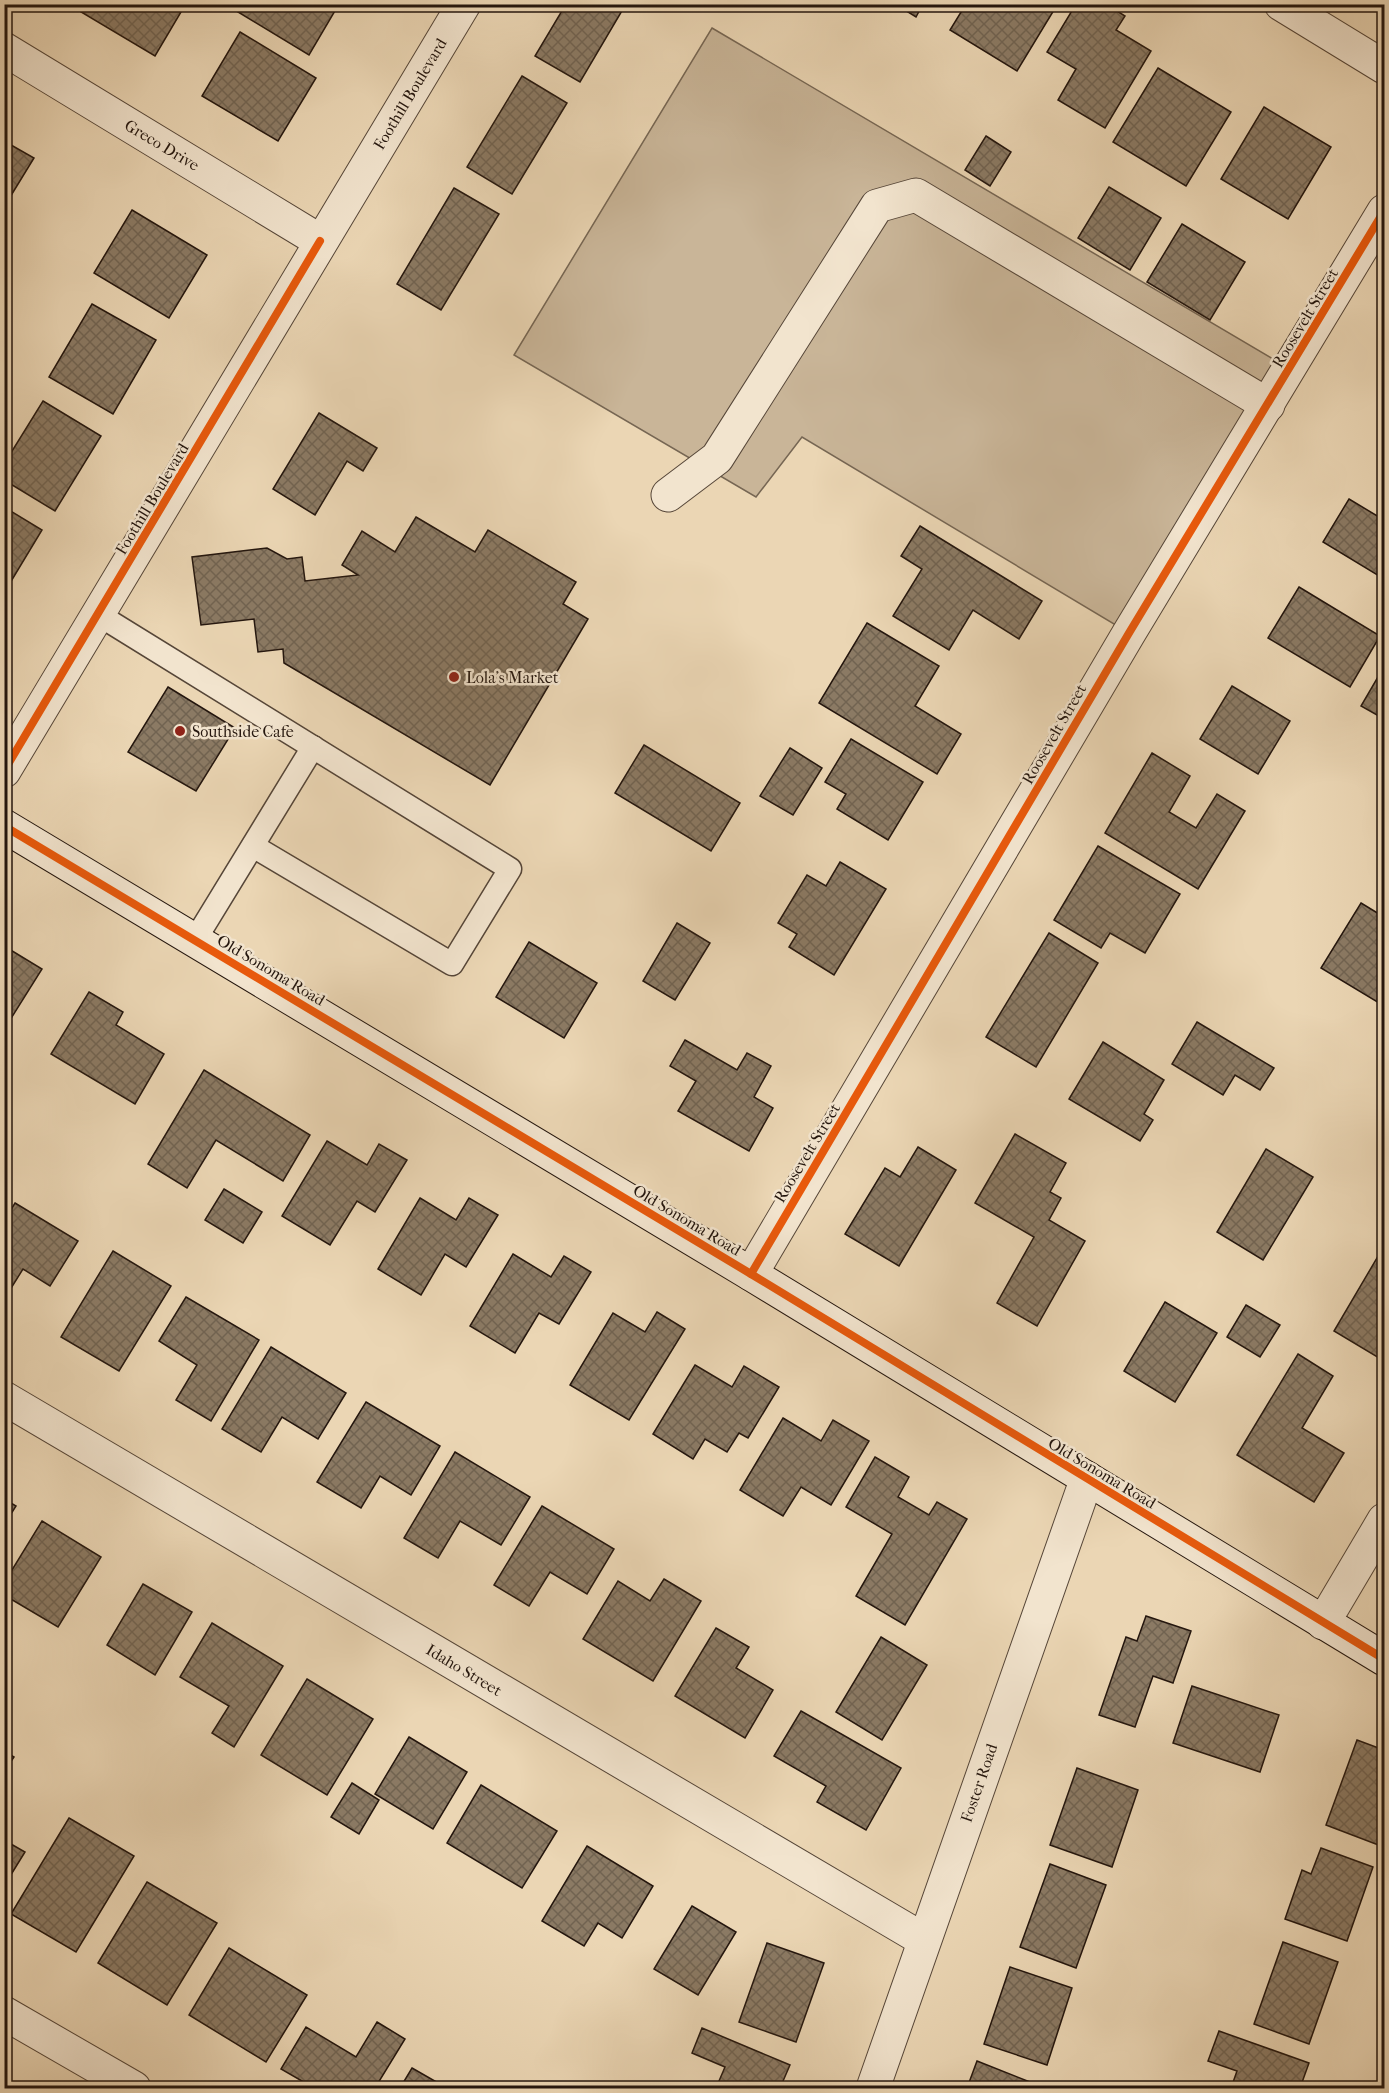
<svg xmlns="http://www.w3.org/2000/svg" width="1389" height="2093" viewBox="0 0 1389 2093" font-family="'IM FELL French Canon',serif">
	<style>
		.green { fill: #c9b598; stroke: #766653; stroke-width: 1.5 }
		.building { fill: url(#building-cross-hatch); stroke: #24160e; stroke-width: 1.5 }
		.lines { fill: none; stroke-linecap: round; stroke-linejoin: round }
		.service-casing { stroke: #564638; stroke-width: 25 }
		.minor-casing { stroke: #564638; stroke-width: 35 }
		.tertiary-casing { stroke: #564638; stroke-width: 35 }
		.secondary-casing { stroke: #24160e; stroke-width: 35 }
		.service { stroke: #f2e4ce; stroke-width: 22 }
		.minor { stroke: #f2e4ce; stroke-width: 33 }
		.tertiary { stroke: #f2e4ce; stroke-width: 33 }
		.secondary { stroke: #f2e4ce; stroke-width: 33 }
		.cycleway-casing { stroke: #f2e4ce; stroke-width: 11 }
		.cycleway { stroke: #e8590c; stroke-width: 8 }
		.poi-dot { fill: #8f2418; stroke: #f2e4ce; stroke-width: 2 }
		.labels { text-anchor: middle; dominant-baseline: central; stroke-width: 5; stroke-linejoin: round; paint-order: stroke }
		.street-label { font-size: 16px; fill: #24160e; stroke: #f2e4ce }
		.poi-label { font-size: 16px; fill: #24160e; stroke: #f2e4ce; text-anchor: start }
	</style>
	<defs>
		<pattern id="building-cross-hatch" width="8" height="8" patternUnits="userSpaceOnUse" patternTransform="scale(1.5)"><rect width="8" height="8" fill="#8b7a64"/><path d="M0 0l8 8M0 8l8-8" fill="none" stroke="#716351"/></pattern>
	</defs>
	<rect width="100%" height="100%" fill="#ebd6b4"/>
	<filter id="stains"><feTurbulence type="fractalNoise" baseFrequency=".00333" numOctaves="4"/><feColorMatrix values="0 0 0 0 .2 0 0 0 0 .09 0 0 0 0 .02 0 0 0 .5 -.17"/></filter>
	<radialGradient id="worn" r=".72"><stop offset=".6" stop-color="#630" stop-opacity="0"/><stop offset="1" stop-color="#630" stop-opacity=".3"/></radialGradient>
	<path class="green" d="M712,28L1290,369L1129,633L802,437L756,497L514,355Z"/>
	<g class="building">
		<path d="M78,4H168L181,12L155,56L76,9Z"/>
		<path d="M236,4H339L309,55L233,9Z"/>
		<path d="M566,4H626L580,82L535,56Z"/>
		<path d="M895,4H923L916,17Z"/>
		<path d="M966,4H1057V5L1017,71L950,30Z"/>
		<path d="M1076,4H1106L1125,16L1116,30L1151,51L1105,128L1058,100L1076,69L1047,52Z"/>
		<path d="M240,32L316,78L278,141L202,96Z"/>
		<path d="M1158,68L1231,112L1186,186L1113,142Z"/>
		<path d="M522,76L567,103L512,194L467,167Z"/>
		<path d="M1264,107L1331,147L1288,219L1221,179Z"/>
		<path d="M986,136L1011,152L990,186L965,170Z"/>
		<path d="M4,141L34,158L4,207Z"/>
		<path d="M1109,187L1161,218L1130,270L1078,238Z"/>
		<path d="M454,188L499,214L441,310L397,284Z"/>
		<path d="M132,210L207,255L169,318L94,273Z"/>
		<path d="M1182,224L1245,262L1210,320L1147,282Z"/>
		<path d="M92,304L156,340L113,414L49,377Z"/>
		<path d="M43,401L101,436L55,511L4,480V464Z"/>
		<path d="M319,413L377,448L363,471L347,461L315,515L273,489Z"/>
		<path d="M1349,499L1384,520V579L1323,542Z"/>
		<path d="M4,507L42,530L4,593Z"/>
		<path d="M416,517L475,552L488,530L576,582L563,604L588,619L490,785L284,663L283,649L258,652L254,619L201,625L192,557L267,548L287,559L302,557L305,581L358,575L342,565L362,531L395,552Z"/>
		<path d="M920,526L1042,601L1019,639L973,610L949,650L893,616L922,569L901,556Z"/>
		<path d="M1299,587L1380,636L1350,687L1268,638Z"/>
		<path d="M867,623L939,666L915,706L961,734L937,774L819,703Z"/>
		<path d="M1382,670L1384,671V719L1361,706Z"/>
		<path d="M1232,686L1290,721L1258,774L1200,739Z"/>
		<path d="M168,687L235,728L196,791L128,752Z"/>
		<path d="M851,739L923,782L888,840L837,809L846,794L825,782Z"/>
		<path d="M644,745L740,803L711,851L615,793Z"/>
		<path d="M790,748L822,768L793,815L760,796Z"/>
		<path d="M1152,753L1190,776L1169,812L1196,828L1217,794L1245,811L1198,889L1105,833Z"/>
		<path d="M1098,846L1180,894L1145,953L1110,933L1101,948L1054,920Z"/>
		<path d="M840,862L886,889L834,975L789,947L797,934L778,923L807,875L826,886Z"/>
		<path d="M1361,903L1384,917V1006L1321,968Z"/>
		<path d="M677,923L710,943L675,1000L643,981Z"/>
		<path d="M1049,933L1098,963L1036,1067L986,1037Z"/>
		<path d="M529,942L597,983L564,1038L496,997Z"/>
		<path d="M4,946L42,969L5,1028H4Z"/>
		<path d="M89,992L123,1012L116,1025L164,1054L135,1104L51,1054Z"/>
		<path d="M1197,1022L1274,1068L1260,1090L1235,1075L1223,1095L1172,1064Z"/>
		<path d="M685,1040L737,1070L747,1053L771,1066L754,1097L773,1108L749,1151L678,1111L696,1081L670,1066Z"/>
		<path d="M1103,1042L1164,1080L1144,1114L1153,1120L1140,1141L1069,1099Z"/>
		<path d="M204,1070L310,1135L283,1181L216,1140L187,1188L148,1164Z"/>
		<path d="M1015,1134L1066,1163L1050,1192L1061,1198L1049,1220L1085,1241L1037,1326L997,1303L1034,1237L975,1203Z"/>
		<path d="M327,1141L367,1165L379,1144L407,1160L375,1212L357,1201L330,1245L282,1216Z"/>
		<path d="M918,1147L956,1170L899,1266L845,1234L885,1168L900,1177Z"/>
		<path d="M1266,1149L1313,1177L1263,1260L1217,1232Z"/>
		<path d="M224,1189L262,1212L243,1243L205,1220Z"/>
		<path d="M420,1198L456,1220L469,1198L498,1215L466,1267L445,1254L421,1295L378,1269Z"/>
		<path d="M15,1203L78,1241L50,1286L23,1269L5,1298L4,1221Z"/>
		<path d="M1384,1246V1361L1334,1331Z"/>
		<path d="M113,1251L171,1286L119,1371L61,1337Z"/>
		<path d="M513,1254L551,1277L564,1256L591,1272L559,1324L539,1313L515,1353L470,1326Z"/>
		<path d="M186,1297L259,1340L211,1421L176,1400L197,1365L159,1341Z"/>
		<path d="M1165,1302L1217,1333L1175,1402L1124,1371Z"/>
		<path d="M1246,1305L1280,1325L1260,1357L1227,1337Z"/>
		<path d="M657,1312L685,1329L629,1420L570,1385L613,1313L645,1332Z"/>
		<path d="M271,1347L346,1393L318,1439L282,1417L261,1452L222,1429Z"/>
		<path d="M1298,1354L1333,1376L1302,1428L1344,1453L1314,1502L1237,1455Z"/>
		<path d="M695,1365L732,1387L744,1366L779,1387L748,1438L739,1433L727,1452L705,1439L693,1459L653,1434Z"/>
		<path d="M366,1402L440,1446L411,1495L380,1476L361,1508L317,1482Z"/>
		<path d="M783,1418L821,1441L833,1420L869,1441L831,1505L801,1487L783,1516L740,1490Z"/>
		<path d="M455,1452L530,1497L501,1545L460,1521L438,1558L404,1538Z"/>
		<path d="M875,1457L909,1477L898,1497L929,1515L937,1502L967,1519L905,1625L856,1596L892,1534L846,1507Z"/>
		<path d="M4,1499L16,1506L4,1525Z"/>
		<path d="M542,1506L614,1549L587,1594L550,1572L529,1606L494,1585Z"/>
		<path d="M42,1521L101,1557L58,1627L4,1595V1583Z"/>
		<path d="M664,1579L701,1601L653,1681L583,1639L618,1581L650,1601Z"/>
		<path d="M143,1584L192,1612L155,1675L107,1645Z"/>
		<path d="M1146,1616L1191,1631L1173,1683L1153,1676L1135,1727L1099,1715L1126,1637L1137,1641Z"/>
		<path d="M212,1623L283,1666L234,1747L212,1733L229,1706L180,1677Z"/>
		<path d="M716,1628L749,1647L736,1668L773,1690L745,1738L675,1696Z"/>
		<path d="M881,1637L927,1665L882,1740L836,1712Z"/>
		<path d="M307,1679L373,1719L327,1795L261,1755Z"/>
		<path d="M1192,1686L1279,1715L1260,1772L1173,1743Z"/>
		<path d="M801,1711L901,1768L866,1830L817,1802L826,1786L774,1756Z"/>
		<path d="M409,1737L467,1772L433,1829L375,1794Z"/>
		<path d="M1357,1740L1384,1750V1836L1381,1846L1326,1825Z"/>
		<path d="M4,1751L14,1757L4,1772Z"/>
		<path d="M1077,1768L1138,1790L1112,1867L1050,1845Z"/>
		<path d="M352,1783L379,1800L359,1834L331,1817Z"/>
		<path d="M481,1785L557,1831L522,1888L447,1843Z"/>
		<path d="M69,1818L134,1856L76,1952L11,1914Z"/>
		<path d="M4,1840L25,1852L4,1886Z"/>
		<path d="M587,1846L653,1886L622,1938L598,1923L584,1946L542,1921Z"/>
		<path d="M1321,1848L1373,1867L1347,1941L1285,1919L1302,1870L1311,1874Z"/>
		<path d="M1050,1864L1106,1885L1076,1968L1020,1947Z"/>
		<path d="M147,1882L217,1923L167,2005L98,1963Z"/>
		<path d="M692,1906L736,1932L698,1995L654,1969Z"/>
		<path d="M1283,1942L1338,1962L1309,2044L1254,2024Z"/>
		<path d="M767,1943L824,1963L796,2042L739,2022Z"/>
		<path d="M229,1948L307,1995L266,2062L189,2015Z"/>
		<path d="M1010,1967L1072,1988L1047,2065L984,2044Z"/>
		<path d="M377,2022L405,2039L375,2088H314L281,2069L306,2027L356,2057Z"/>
		<path d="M702,2028L790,2065L780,2088H716L725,2067L692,2053Z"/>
		<path d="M1219,2031L1309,2063L1300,2088H1231L1237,2071L1208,2061Z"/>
		<path d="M977,2061L1035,2084L1033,2088H967Z"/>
		<path d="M412,2068L447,2088H400Z"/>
	</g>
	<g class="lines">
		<g class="service-casing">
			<g id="service">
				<path d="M99,615L510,869L452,964L253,846"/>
				<path d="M195,940L313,747"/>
			</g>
		</g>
		<g class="minor-casing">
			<g id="minor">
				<path d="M1281,4L1384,67"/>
				<path d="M4,49L320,241"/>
				<path d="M668,495L717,458L877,206L916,195L1268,405"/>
				<path d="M4,771L464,4"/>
				<path d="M751,1274L1129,633L1384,211"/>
				<path d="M4,1398L924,1940"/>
				<path d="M1323,1623L1384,1520"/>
				<path d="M4,2013L134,2088"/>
			</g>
		</g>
		<g class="tertiary-casing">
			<path id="tertiary" d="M873,2088L1087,1478"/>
		</g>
		<g class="secondary-casing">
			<path id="secondary" d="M4,826L751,1274L1384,1659"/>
		</g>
		<use href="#service" class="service"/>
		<use href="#minor" class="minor"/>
		<use href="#tertiary" class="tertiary"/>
		<use href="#secondary" class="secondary"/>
		<g class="cycleway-casing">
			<g id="cycleway">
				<path d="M4,771L320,241"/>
				<path d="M4,826L751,1274L1384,1659"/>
				<path d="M751,1274L1129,633L1384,211"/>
			</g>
		</g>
		<use href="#cycleway" class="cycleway"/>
	</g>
	<g class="poi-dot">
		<circle cx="454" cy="677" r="6"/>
		<circle cx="180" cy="731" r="6"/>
	</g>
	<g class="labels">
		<g class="street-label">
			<text transform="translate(410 94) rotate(-59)">Foothill Boulevard</text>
			<text transform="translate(162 145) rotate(31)">Greco Drive</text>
			<text transform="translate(1305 318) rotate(-59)">Roosevelt Street</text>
			<text transform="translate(152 499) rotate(-59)">Foothill Boulevard</text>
			<text transform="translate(1054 734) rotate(-60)">Roosevelt Street</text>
			<text transform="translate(271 970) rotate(31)">Old Sonoma Road</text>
			<text transform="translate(807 1153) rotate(-59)">Roosevelt Street</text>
			<text transform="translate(687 1220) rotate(31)">Old Sonoma Road</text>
			<text transform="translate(1102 1473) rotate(31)">Old Sonoma Road</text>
			<text transform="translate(464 1670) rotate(31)">Idaho Street</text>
			<text transform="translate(979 1783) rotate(-71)">Foster Road</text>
		</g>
		<g class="poi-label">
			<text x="466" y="677">Lola’s Market</text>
			<text x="192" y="731">Southside Cafe</text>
		</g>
	</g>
	<rect width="1389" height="2093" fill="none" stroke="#ebd6b4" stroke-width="24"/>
	<rect x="6" y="6" width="1377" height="2081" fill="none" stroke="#24160e" stroke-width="3"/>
	<rect x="12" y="12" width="1365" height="2069" fill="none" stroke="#24160e" stroke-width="1.5"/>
	<rect width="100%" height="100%" filter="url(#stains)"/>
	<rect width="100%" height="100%" fill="url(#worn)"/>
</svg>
